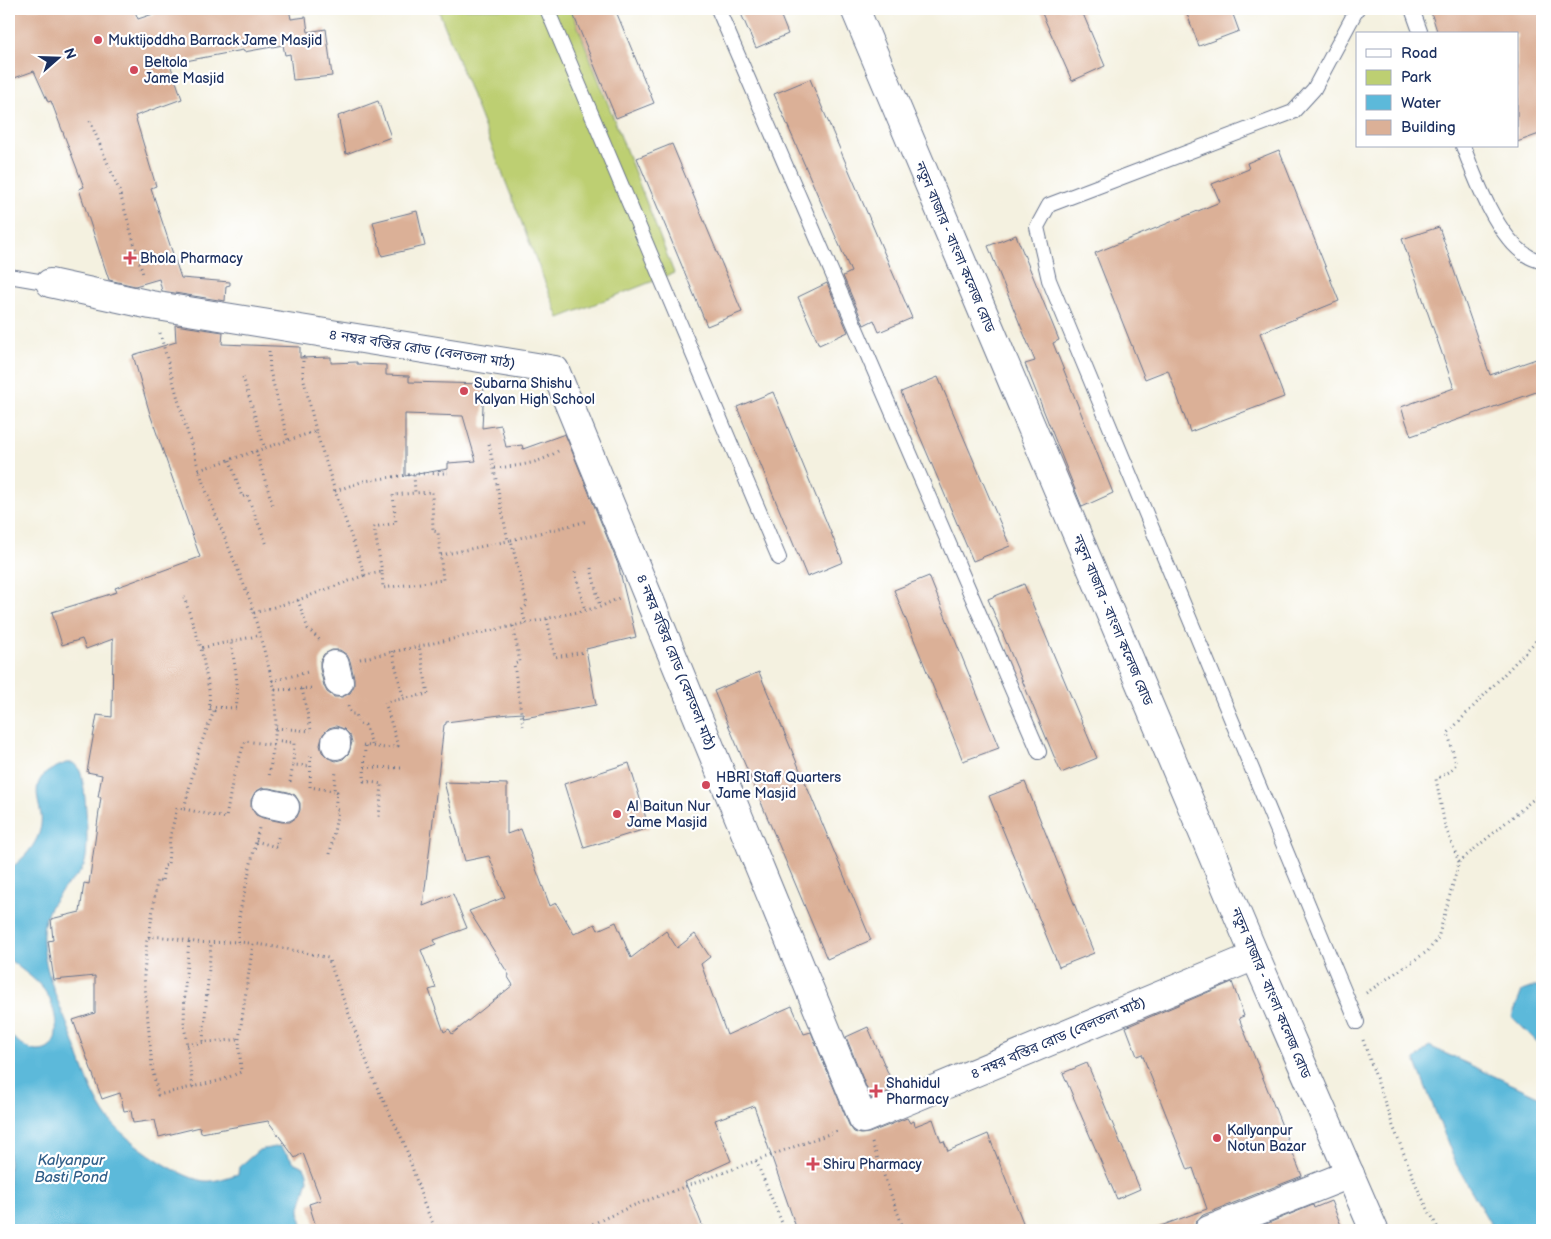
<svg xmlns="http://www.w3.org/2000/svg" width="1551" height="1239" viewBox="0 0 1551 1239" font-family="'Balsamiq Sans','Noto Sans Bengali',sans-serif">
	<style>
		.green { fill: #bdcf72; stroke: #6c7f68 }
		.water { fill: #5cb9da; stroke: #3c749c }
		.building { fill: #dbb097; fill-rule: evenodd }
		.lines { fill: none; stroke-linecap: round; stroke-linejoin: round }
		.service-casing { stroke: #67738c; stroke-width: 16 }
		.minor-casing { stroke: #67738c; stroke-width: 30 }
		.path { stroke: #67738c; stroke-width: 3; stroke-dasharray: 1 4; stroke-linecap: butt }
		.service { stroke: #fff; stroke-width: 14 }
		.minor { stroke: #fff; stroke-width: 28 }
		.poi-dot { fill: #d1495b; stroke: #fff; stroke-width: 2 }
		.labels { text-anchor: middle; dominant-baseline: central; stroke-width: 4.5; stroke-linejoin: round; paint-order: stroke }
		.poi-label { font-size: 14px; fill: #1b2f5e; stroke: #fff; text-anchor: start }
		.street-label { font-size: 14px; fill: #1b2f5e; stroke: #fff }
		.water-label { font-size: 15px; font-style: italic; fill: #325f89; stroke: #fff }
	</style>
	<rect width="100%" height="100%" fill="#fff"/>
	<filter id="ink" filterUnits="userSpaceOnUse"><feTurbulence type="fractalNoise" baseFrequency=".02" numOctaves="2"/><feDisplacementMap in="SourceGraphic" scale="10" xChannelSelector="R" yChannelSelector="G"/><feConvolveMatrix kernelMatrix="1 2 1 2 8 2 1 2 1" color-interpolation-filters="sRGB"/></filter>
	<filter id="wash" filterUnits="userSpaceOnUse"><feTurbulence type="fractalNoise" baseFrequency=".0096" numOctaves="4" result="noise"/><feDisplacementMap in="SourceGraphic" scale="20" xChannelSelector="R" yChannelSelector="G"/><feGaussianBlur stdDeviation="1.12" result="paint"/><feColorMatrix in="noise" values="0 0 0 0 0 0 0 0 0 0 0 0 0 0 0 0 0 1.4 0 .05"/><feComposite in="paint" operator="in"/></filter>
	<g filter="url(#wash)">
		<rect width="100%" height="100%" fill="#f4f1e0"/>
		<path class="green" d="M438,9H571L674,273L559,318Z"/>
		<g class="water">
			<path d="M66,763H73C76,765 78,768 80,771C86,785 90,853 84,865C80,875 74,878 67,885C57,895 47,909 44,924C38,954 56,998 68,1026C79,1055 88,1088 105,1114C120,1137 176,1177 204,1181C216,1182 227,1177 238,1174L239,1167L259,1150L280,1146L295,1163L304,1167L307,1173L308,1180L300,1207V1217L304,1230H9V1035C17,1040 28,1052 39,1051C65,1050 56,1010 48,996C39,980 22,971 9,959V869C26,858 44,837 41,815C39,804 34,790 40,780C45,771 57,767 66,763Z"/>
			<path d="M1542,984V1047L1512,1017L1522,991Z"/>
			<path d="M1429,1046L1542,1098V1230H1494L1456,1164L1415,1060Z"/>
		</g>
		<g id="blocks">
			<g class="building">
				<path d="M9,9H134L138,19L168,9H289L291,19L306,17L308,32L326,29L332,76L293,80L290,54L285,55L283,45L244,52L243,50L170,64L182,99L135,116L156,186L151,188L181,278L230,282V285L226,286L225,301L162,291L159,279L135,286L109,280L79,189L84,187L51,101L48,102L34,71L9,80Z"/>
				<path d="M571,9H615L654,103L616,118Z"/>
				<path d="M739,9H778L788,34L756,48Z"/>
				<path d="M1040,9H1081L1105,66L1072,81Z"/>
				<path d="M1185,9H1231L1239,31L1199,46Z"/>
				<path d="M1430,9H1542V133L1517,142V34H1438Z"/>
				<path d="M810,79L912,318L879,332L874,320L864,325L843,276L851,272L774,94Z"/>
				<path d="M378,101L391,137L346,154L338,116Z"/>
				<path d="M672,144L742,312L707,326L637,158Z"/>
				<path d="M1279,150L1339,301L1260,333L1284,397L1190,432L1168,370L1145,379L1095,253L1220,202L1212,184L1249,169L1247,163Z"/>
				<path d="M417,211L425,246L382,256L373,222Z"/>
				<path d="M1439,227L1490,375L1542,357V390L1411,436L1401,407L1454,388L1402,239Z"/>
				<path d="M1016,235L1059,340L1053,343L1113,493L1082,507L1025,364L1035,361L988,246Z"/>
				<path d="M827,283L848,332L819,345L798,297Z"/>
				<path d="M175,325L223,332L222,344L300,347V358L331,357V363L357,362V364L386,365V375L409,376V382L484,384L482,428L501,425L506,447L522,445L523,449L565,434L618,564L636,637L586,649L596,705L524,718L523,713L508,714L446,722V724L444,725L423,906L453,894L467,928L434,940L436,944L421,950L436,988L429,990L444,1032L449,1029L452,1034L513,985L508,977L509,975L469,911L505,897L489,856L465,861L444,782L507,784V834L521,829L550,906L556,903L574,934L595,924L598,930L616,922L631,958L666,931L677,948L695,934L710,957L701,964L727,1035L792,1006L804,1034L811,1032L849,1125L854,1132L861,1134L869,1133L907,1118L910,1123L914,1121L915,1126L933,1119L941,1142L944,1141L948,1151L988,1134L1026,1230H797L754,1106L715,1120L731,1161L685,1182L704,1230H317L309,1204L321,1200L303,1153L295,1158L268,1121L201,1133L200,1127L159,1137L155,1120L133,1123L131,1110L124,1111L120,1093L102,1099L73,1020L95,1013V976L54,980L48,941L53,940L51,919L80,912L84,883L89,884L101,797H98L102,775L87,772L97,715L112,717L113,639L86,649L82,639L62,645L52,612L117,592L115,588L200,557L150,414L133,355L176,342ZM405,414L463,416L476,461L448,463V469L405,476ZM332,650H340L347,655L350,661L354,678V686L350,693L342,697H334L327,692L324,686L320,669V661L324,654ZM336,726L344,729L350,735L352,742L349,753L343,759L336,761L328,758L322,752L320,745L323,734L329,728ZM262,788H269L288,792L295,795L300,803V810L297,817L290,822H282L263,818L256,815L251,808V800L255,792Z"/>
				<path d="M938,377L1010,546L973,561L901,392Z"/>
				<path d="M773,392L843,562L807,577L737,407Z"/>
				<path d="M929,576L999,748L963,761L894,590Z"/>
				<path d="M1024,584L1097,758L1061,773L988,599Z"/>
				<path d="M759,672L871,940L827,959L714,691Z"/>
				<path d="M629,763L649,828L584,848L564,784Z"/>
				<path d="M1025,782L1094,953L1059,967L989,796Z"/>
				<path d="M1232,982L1244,1016L1239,1018L1302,1176L1203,1215L1196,1221L1194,1230H1155V1228L1207,1209L1193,1168L1188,1170L1142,1054L1137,1056L1126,1027Z"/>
				<path d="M868,1027L895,1089L871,1099L846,1037Z"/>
				<path d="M1087,1063L1140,1189L1117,1199L1063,1073Z"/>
				<path d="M1331,1201L1343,1230H1251L1313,1205L1314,1208Z"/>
			</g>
		</g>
	</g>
	<g filter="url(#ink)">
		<use href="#blocks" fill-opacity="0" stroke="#67738c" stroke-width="1"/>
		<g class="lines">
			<g class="service-casing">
				<g id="service">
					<path d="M547,9L779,558"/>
					<path d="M718,9L1039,752"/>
					<path d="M1412,9L1421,34"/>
					<path d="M1463,146C1475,178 1497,238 1528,256C1532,259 1538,260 1542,262"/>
					<path d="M9,276L50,283"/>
					<path d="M1357,1022L1049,280L1037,227L1049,205L1293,112L1314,89L1357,9"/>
				</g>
			</g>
			<g class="minor-casing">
				<g id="minor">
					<path d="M855,9L1255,956L1374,1230"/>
					<path d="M50,283L151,305L555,370L863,1119L1255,956"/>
					<path d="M335,665L339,682"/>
					<path d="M336,745V742"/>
					<path d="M266,803L285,807"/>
					<path d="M1209,1230L1350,1174"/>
				</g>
			</g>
			<g class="path">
				<path d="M90,121L119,190L143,274"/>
				<path d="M160,333L184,421L204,486L250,600L275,690L276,728L269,777"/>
				<path d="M269,351L270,371L288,440"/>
				<path d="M303,356V376L316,431"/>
				<path d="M243,377L265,449"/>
				<path d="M489,444L508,541L511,540L527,605L522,610L526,624"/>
				<path d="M256,451L273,506"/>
				<path d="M230,460L242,497L247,495L267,545"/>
				<path d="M495,468C518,466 539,464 558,451"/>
				<path d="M199,470L316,431L335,491L365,575L382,572L383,588L443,580L438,532L433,531L432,492L415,493"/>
				<path d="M335,491L364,481L414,474L448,473"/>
				<path d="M511,540L588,521"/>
				<path d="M441,555L508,541"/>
				<path d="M591,568L600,607"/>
				<path d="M382,572L374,527L396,523L393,495L415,493L414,474"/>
				<path d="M575,572L585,610"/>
				<path d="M184,597L201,648L261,635"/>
				<path d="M298,600L308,629L322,642"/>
				<path d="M254,613L298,600L365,575"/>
				<path d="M547,619L555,657L590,651"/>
				<path d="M513,626L520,662L514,664L523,726"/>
				<path d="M392,651L403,697"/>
				<path d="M360,659L600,607L619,598"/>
				<path d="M272,681L308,672"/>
				<path d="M302,689L311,730"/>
				<path d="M275,690L313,688"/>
				<path d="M348,706L351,714H356L359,724L365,725L373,747"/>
				<path d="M210,707L236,708C240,687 234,663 231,642"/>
				<path d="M276,728L311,731"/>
				<path d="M275,740L294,743L293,765L310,766"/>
				<path d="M363,745L385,748L398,746L385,702L428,694L419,645"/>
				<path d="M365,746L364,781L382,784L379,817"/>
				<path d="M311,756L310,787L334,791"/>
				<path d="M365,767L401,768"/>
				<path d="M290,782L293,765"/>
				<path d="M184,809L226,818L233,778L245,741L274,745"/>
				<path d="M256,841L276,847L279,834"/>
				<path d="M330,854L338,810L335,809L337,792L334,791L336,771"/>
				<path d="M1459,862L1445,826L1436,779L1449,772L1456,764L1448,733L1535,642L1542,626"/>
				<path d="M149,937L157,880L162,882L164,866L168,865L170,837L177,808L184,809L199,749L214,711L210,710L209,690L201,648"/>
				<path d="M189,942L185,985L184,1024L193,1088"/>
				<path d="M238,942L239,916L259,828"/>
				<path d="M253,944L239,1039L241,1072L222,1080L158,1095L152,1067L144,976L147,938C162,934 182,941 197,942C211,944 226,941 240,942C269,945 299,951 328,958L374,1081L405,1145L424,1204L436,1230"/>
				<path d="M1366,993L1428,951L1438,938L1459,862L1542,792"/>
				<path d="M1363,1040L1393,1126L1419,1192L1439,1230"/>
				<path d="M203,1041L211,944"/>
				<path d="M187,1045C204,1041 221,1042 239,1039"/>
				<path d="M872,1143L904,1230"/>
				<path d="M756,1161L785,1230"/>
				<path d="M579,1230L632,1206L840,1130"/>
			</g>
			<use href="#service" class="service"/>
			<use href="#minor" class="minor"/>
		</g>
	</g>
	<g class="poi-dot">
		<circle cx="98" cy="40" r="5"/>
		<circle cx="134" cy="70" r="5"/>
		<path d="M127.5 250.5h5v5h5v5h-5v5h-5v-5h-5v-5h5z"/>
		<circle cx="464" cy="391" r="5"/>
		<circle cx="706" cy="785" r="5"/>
		<circle cx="617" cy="814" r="5"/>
		<path d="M873.5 1083.5h5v5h5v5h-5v5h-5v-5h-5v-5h5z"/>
		<circle cx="1217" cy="1138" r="5"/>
		<path d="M810.5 1156.5h5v5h5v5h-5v5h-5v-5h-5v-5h5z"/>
	</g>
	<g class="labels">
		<g class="poi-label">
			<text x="108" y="40">Muktijoddha Barrack Jame Masjid</text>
			<text x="144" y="62">Beltola<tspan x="144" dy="16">Jame Masjid</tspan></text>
			<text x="140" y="258">Bhola Pharmacy</text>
			<text x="474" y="383">Subarna Shishu<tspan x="474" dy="16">Kalyan High School</tspan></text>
			<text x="716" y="777">HBRI Staff Quarters<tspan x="716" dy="16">Jame Masjid</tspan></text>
			<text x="627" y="806">Al Baitun Nur<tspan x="627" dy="16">Jame Masjid</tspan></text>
			<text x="886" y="1083">Shahidul<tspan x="886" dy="16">Pharmacy</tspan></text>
			<text x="1227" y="1130">Kallyanpur<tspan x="1227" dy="16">Notun Bazar</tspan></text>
			<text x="823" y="1164">Shiru Pharmacy</text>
		</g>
		<g class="street-label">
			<text transform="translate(955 247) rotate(67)">নতুন বাজার - বাংলা কলেজ রোড</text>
			<text transform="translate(422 349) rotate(9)">৪ নম্বর বস্তির রোড (বেলতলা মাঠ)</text>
			<text transform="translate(1113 620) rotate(67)">নতুন বাজার - বাংলা কলেজ রোড</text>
			<text transform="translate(676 662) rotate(68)">৪ নম্বর বস্তির রোড (বেলতলা মাঠ)</text>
			<text transform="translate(1271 993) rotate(67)">নতুন বাজার - বাংলা কলেজ রোড</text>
			<text transform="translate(1058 1038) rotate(-23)">৪ নম্বর বস্তির রোড (বেলতলা মাঠ)</text>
		</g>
		<g class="water-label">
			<text x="71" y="1160">Kalyanpur<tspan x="71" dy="17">Basti Pond</tspan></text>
		</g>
	</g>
	<rect width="1551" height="1239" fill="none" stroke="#fff" stroke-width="30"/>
	<rect x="1356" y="32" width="162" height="115" fill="#ffffff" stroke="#a4acbf"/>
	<rect x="1366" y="49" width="25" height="8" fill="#ffffff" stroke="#a4acbf"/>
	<text x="1401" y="58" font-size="15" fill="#1b2f5e">Road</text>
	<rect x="1366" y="70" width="25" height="15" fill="#bdcf72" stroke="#a4acbf"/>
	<text x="1401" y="82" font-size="15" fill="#1b2f5e">Park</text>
	<rect x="1366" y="95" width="25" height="15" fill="#5cb9da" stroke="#a4acbf"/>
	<text x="1401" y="108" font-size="15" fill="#1b2f5e">Water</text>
	<rect x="1366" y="120" width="25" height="15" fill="#dbb097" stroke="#a4acbf"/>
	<text x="1401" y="132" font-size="15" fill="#1b2f5e">Building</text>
	<g transform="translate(58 58) rotate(70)" stroke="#ffffff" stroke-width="4" paint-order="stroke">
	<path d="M0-4L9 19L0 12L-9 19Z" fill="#1b2f5e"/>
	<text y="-8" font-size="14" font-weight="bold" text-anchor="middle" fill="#1b2f5e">N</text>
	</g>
</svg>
